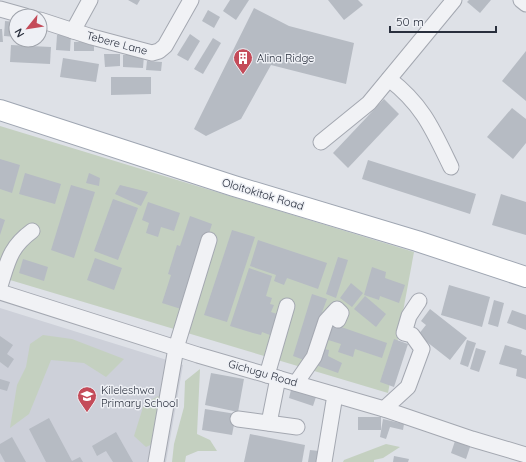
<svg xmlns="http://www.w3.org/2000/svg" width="526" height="462" viewBox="0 0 526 462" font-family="Quicksand,sans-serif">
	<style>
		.built { fill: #cdd0d9 }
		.green { fill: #c4d0c0 }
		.building { fill: #b6bbc3 }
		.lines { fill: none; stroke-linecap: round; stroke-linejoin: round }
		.minor-casing { stroke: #a4a8b1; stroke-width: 17 }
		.major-casing { stroke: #9fa6b2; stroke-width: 22 }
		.minor { stroke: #f1f2f5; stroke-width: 15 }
		.major { stroke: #fff; stroke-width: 20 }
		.labels { text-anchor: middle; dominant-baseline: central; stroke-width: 3; stroke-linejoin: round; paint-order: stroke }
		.street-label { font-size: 11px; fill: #292f3d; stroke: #eef0f5 }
		.poi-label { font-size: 11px; fill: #292f3d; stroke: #eef0f5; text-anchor: start }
	</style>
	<rect width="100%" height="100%" fill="#dee1e7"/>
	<path class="built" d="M0,308L183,365L166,462H0Z"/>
	<g class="green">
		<path d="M0,126L414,252L388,393L0,277Z"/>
		<path d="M43,335L72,339L124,359L106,377L84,363L51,360L29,414L10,428L17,385L26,367L30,344Z"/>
		<path d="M200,369L197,434L210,440L217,451H198L186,456L185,462H172L174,444L184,407L185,381Z"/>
		<path d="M158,396L170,412L165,438L146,447L134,436L144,404Z"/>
		<path d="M386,444L400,447L383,458L374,460V462H343L344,460Z"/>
	</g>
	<g class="building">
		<path d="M128,0H140L137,5Z"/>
		<path d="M230,0H249L236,20L223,11Z"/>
		<path d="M328,0H358L363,5L344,20Z"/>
		<path d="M469,0H491L480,13L467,2Z"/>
		<path d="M254,8L289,26L354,43L346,84L271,65L241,119L206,136L194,129Z"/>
		<path d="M208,10L220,17L214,28L202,21Z"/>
		<path d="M5,21L16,22V37L4,36Z"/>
		<path d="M0,29H2L3,42H0Z"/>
		<path d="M190,34L200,41L188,61L177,55Z"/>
		<path d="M57,35H71L70,51L56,50Z"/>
		<path d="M213,38L221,43L203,74L194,69Z"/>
		<path d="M94,41V51H74V42Z"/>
		<path d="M11,45L51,47L50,64L10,62Z"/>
		<path d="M526,51V101L502,81Z"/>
		<path d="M104,54H120V66L105,67Z"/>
		<path d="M123,55H144L143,68L123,67Z"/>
		<path d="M63,58L99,64L96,82L60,77Z"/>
		<path d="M147,61L162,62L161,71L146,70Z"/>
		<path d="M111,77H151V94L111,95Z"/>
		<path d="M384,99L399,114L348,168L333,153Z"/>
		<path d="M512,108L526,119V143L513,159L487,137Z"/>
		<path d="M0,159L20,165L12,193L0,189Z"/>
		<path d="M368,160L476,194L470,214L362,179Z"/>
		<path d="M25,173L61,184L55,204L19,194Z"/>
		<path d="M89,173L100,178L99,186L86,183Z"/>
		<path d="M71,185L95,192L74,258L51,250Z"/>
		<path d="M120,185L148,192L141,206L115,194Z"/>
		<path d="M501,194L526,202V235L492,225Z"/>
		<path d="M113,199L138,208L118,260L94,251Z"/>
		<path d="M148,202L180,213L174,231L161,227L158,237L146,233L149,223L142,220Z"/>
		<path d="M190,216L212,224L184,310L162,303L171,275L168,274L177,245L180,246Z"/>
		<path d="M0,218L5,220L0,235Z"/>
		<path d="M232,230L255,237L227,322L204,315Z"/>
		<path d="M258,240L327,263L318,289L287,278L284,285L274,281L276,275L250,266Z"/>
		<path d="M338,257L348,260L336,298L326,294Z"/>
		<path d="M95,258L122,268L114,290L87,280Z"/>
		<path d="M23,259L48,267L44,281L19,273Z"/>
		<path d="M372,267L386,272L385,278L405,285L399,303L380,296L379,300L364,295Z"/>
		<path d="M249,268L272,276L266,296L272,298L270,304L274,305L271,312L277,314L270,335L262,332L261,335L253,333L230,326Z"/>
		<path d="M351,283L363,293L352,307L340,298Z"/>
		<path d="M449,285L490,297L482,327L441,315Z"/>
		<path d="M312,294L327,299L304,360L293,356Z"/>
		<path d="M365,296L386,314L376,327L354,309Z"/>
		<path d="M494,300L504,303L498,327L488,324Z"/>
		<path d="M430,309L467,338L450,360L418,335L426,325L421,321Z"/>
		<path d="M512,310L526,315V330L507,323Z"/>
		<path d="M327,322L387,343L382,358L355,349L353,357L338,352L341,344L322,338Z"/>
		<path d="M0,336L13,345L7,354L14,359L8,368L0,362Z"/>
		<path d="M394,339L408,344L394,387L380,382Z"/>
		<path d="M467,340L476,343L468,367L460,364Z"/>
		<path d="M505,345L522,350L521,354L526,356V379L516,376L517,369L499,364Z"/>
		<path d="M476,348L486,351L479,372L470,369Z"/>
		<path d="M324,349L329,350L328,356L342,363L338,373L316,365Z"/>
		<path d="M211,373L244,379L238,412L205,405Z"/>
		<path d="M0,379L10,382L7,391L0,389Z"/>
		<path d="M291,390L316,397L313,406L289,398Z"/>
		<path d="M205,409L236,414L232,435L202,430Z"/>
		<rect x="358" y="417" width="23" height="13"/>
		<path d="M49,418L72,461L80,457L83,462H46L29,429Z"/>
		<path d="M383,419L404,424L403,430L390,427L386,439L380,437Z"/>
		<path d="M116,432L133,462H113L106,451L97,456L92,446Z"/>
		<path d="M250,434L305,445L302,462H244Z"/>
		<path d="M12,437L26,462H5L0,453V444Z"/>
		<path d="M455,441L470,447L466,459L451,453Z"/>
		<path d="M310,450L319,451L317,462H308Z"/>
		<path d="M394,456L409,459L408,462H393Z"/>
	</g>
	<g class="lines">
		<g class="minor-casing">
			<g id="minor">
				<path d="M521,0L526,4"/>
				<path d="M0,9L25,16"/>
				<path d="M40,20L92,37L152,53L159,51L165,46L191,0"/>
				<path d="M73,31L90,0"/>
				<path d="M389,79C423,105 433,130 451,167"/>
				<path d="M321,142L369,103L454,0"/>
				<path d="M0,286C8,261 10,247 32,231"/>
				<path d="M0,292L198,355L384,409L472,439L526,455"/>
				<path d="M267,375L287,306"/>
				<path d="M296,383L314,357L326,321L337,309L341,313L338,320"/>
				<path d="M384,409L408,387L422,349L412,335L404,333L409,316L419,301"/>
				<path d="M238,419L297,427"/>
				<path d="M269,423L278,378"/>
				<path d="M156,462L176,348L209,240"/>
				<path d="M324,462L335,395"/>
			</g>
		</g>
		<g class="major-casing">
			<path id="major" d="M0,110L234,186L417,241L526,277"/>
		</g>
		<use href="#minor" class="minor"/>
		<use href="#major" class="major"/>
	</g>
	<defs>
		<g id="building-pin" transform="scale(1)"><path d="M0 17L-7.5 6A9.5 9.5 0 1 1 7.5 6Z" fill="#c44b59" stroke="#eef0f5"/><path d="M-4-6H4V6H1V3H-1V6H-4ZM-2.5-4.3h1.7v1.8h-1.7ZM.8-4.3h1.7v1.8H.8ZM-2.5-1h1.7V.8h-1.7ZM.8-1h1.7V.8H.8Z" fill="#fff"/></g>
		<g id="school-pin" transform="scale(1)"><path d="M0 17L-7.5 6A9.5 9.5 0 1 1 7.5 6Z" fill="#c44b59" stroke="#eef0f5"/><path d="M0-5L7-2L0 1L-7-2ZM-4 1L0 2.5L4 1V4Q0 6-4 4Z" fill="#fff"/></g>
	</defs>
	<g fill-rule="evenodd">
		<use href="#building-pin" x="243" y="58"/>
		<use href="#school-pin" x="87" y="396"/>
	</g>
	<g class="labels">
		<g class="street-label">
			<text transform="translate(117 43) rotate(15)">Tebere Lane</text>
			<text transform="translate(263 194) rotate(17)">Oloitokitok Road</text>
			<text transform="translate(263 373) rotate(16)">Gichugu Road</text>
		</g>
		<g class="poi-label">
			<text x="257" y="58">Alina Ridge</text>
			<text x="101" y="390">Kileleshwa<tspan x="101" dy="13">Primary School</tspan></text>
		</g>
	</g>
	<g transform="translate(28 28) rotate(240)"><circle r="19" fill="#eef0f5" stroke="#9fa3ab"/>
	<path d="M0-3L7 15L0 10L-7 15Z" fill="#c44b59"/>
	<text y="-6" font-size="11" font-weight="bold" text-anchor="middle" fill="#292f3d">N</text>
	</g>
	<path d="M390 26v6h106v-6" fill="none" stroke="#292f3d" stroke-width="2"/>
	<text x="396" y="26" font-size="12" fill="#292f3d" stroke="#eef0f5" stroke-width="3" paint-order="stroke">50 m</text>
</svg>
